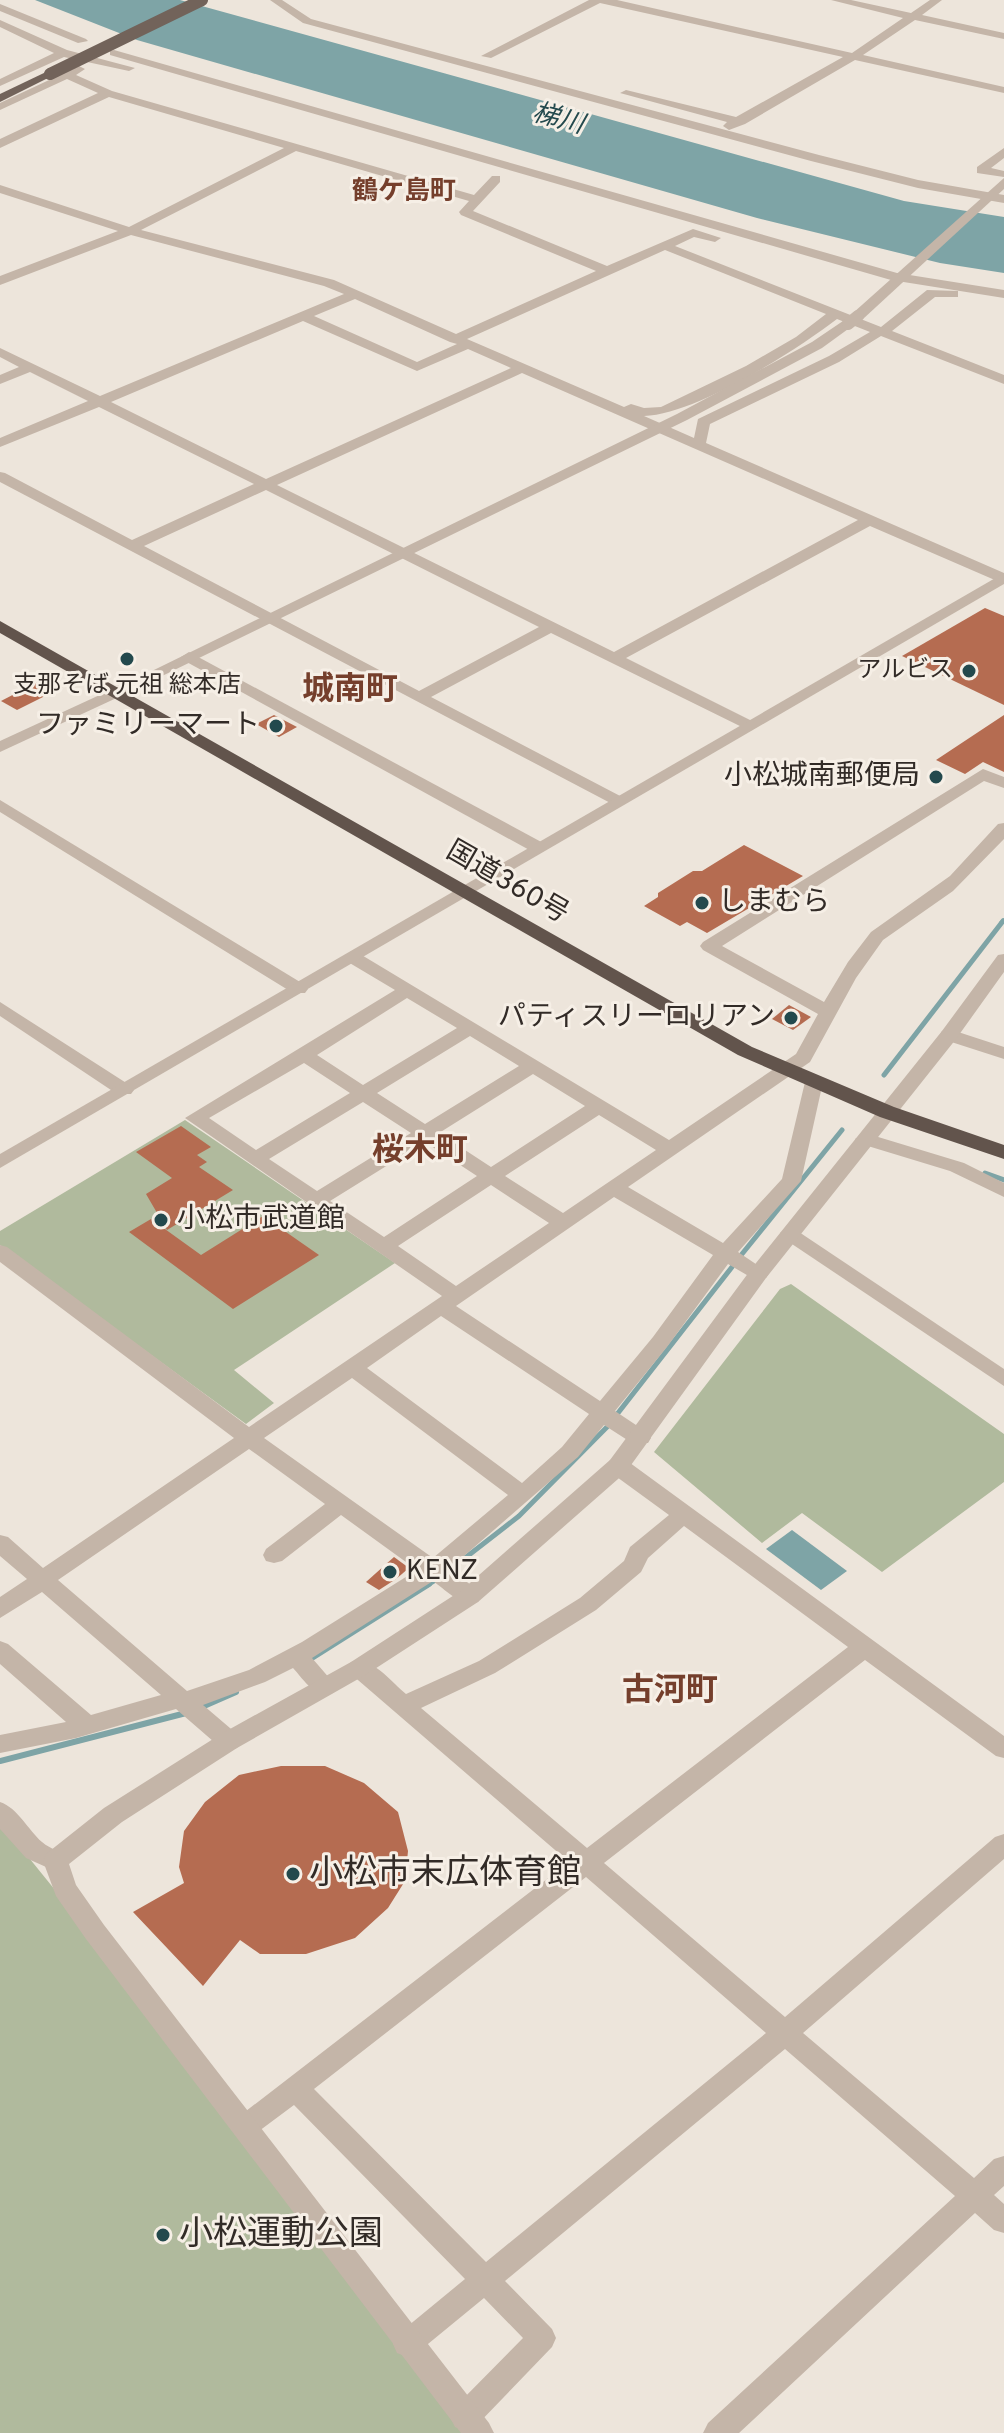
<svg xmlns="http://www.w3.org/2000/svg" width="1004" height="2433" viewBox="0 0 1004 2433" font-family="Overpass,'Noto Sans JP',sans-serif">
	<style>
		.green { fill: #b0ba9d }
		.water { fill: #7ea4a6 }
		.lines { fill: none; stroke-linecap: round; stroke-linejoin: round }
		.stream-far2 { stroke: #7ea4a6; stroke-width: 4 }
		.stream-far1 { stroke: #7ea4a6; stroke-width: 5 }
		.stream { stroke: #7ea4a6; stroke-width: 6 }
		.building { fill: #b56c51 }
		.minor { fill: #c4b5a8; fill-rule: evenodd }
		.tertiary { fill: #c4b5a8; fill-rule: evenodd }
		.primary { fill: #72635a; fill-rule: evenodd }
		.trunk { fill: #62544c; fill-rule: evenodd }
		.tertiary-bridge { stroke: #c4b5a8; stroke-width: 12 }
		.primary-bridge { stroke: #72635a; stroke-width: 12 }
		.poi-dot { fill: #23494d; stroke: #f6efe6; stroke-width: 3 }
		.labels { text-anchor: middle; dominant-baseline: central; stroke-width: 6; stroke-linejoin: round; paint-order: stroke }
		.far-poi-label { font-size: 24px; fill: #322b27; stroke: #f6efe6; text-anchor: end }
		.far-water-label { font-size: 26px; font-style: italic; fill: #23494d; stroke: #f6efe6 }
		.far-quarter-label { font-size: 26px; font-weight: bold; fill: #753f2c; stroke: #f6efe6 }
		.poi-label { font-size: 28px; fill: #322b27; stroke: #f6efe6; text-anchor: end }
		.street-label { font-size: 28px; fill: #322b27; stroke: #f6efe6 }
		.quarter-label { font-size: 32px; font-weight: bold; fill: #753f2c; stroke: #f6efe6 }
		.near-poi-label { font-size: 34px; fill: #322b27; stroke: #f6efe6; text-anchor: start }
	</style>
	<rect width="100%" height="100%" fill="#ede5db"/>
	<g class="green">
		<path d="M185,1120L395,1263L234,1370L274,1403L246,1424L0,1245V1231Z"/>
		<path d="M791,1284L1004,1434V1482L882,1572L802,1513L762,1543L654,1452L780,1289Z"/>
		<path d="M0,1822L246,2126L479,2433H0Z"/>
	</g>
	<g class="water">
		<path d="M35,0H180L904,201L1004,217V273L940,263L757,218L137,40Z"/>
		<path d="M792,1530L847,1571L821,1590L766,1549Z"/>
	</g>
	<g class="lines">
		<path class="stream-far2" d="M1001,923L1004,920"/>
		<g class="stream-far1">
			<path d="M884,1075L1003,921"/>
			<path d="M985,1173L1004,1180"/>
			<path d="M742,1254L842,1130"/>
			<path d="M618,1413L732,1267"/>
			<path d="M447,1572L519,1516L607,1427"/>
			<path d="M426,1586L434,1581"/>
		</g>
		<g class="stream">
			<path d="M307,1661L429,1584"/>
			<path d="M204,1706L236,1692"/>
			<path d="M0,1761L186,1713"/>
		</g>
	</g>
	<g class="building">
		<path d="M985,608L1004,616V705L902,656Z"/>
		<path d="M49,676L65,686L17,710L1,701Z"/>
		<path d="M274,715L297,727L279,737L256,724Z"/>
		<path d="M1004,715V772L983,762L965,774L936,760Z"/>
		<path d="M744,845L803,876L707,933L687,922L680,926L644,906L658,897V893L693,871H702Z"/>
		<path d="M789,1005L811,1017L793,1030L772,1019Z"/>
		<path d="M181,1126L211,1147L197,1155L207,1162L199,1167L233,1190L167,1230L146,1194L172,1178L136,1152Z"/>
		<path d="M263,1216L319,1255L233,1309L129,1232L151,1219L201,1255Z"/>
		<path d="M394,1557L409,1568L396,1579L379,1590L366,1582Z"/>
		<path d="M281,1766H325L364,1783L398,1812L408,1851L405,1881L388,1908L355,1938L306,1954H260L240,1940L203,1986L133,1912L184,1883L179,1867L184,1831L205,1802L239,1775Z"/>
	</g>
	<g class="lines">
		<g class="minor">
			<path d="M270,0H282L311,19L819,155L918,180L1004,195V203L918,188L811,161L303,23Z"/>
			<path d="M589,0H617L852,53L903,18L831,0H851L911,13L930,0H942L922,15L1004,33V39L915,20L863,55L1004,87V93L855,60L745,124L729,130L723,126L727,122L620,93L626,90L736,117L843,57L600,3L491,58L481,56Z"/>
			<path d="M0,4L86,39L88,41L78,43L0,11Z"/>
			<path d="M0,20L67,50L135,68L129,71L64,57L0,86V79L54,53L0,27Z"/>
			<path d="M114,50L897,273L1004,290V298L891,280L110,55V51Z"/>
			<path d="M79,66L85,69L76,75L112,91L474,195L492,176H500V182L473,211L607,266L693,229L721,238L715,242L694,237L675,246L881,327L927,290L958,291V297H935L892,331L1004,375V384L881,336L839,362L710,424L706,443L1004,573V584L870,526L626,658L756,723L758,726L750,731L551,633L431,697L624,798L626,802L618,807L0,482V472L5,473L132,540L254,484L99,407L0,447V438L88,401L30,372L0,384V375L19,367L0,357V348L100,396L344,294L324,286L131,235L0,285V276L118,231L0,193V185L129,227L284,148L109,97L0,148V139L98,93L67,79L0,110V103ZM296,151L469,201L459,212L461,215L596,271L456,334L334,280L141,230ZM665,250L826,314L796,337L746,366L661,407L644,408L631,404L624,407L467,339ZM355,299L450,342L457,344L417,362L314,316ZM837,319L870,332L829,356L698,419L694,438L644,416C697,414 795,351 837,319ZM303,321L417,371L468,349L511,368L266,479L111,402ZM522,373L858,520L614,652L277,485ZM266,490L539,627L419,691L144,546Z"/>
			<path d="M1004,148V158L991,168L1004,171V177L977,173V167Z"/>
			<path d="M189,652L545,844L548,848L539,853L533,852L183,660L181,657Z"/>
			<path d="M117,687L125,692L123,695L0,752V741Z"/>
			<path d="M983,769L1004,777V788L984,781L722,946L824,1002L848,962L871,932L950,876L998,824L1004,823V839L953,891L883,940L856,978L810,1062L628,1187L723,1243L782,1179L805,1082L814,1076L823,1082L801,1181L738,1252L769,1273L766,1278H752L728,1264L667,1347L615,1411L648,1433L651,1438L648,1443H632L604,1425L578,1457L449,1569L478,1590L481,1596L478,1602C461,1607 447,1591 433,1581L312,1658L337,1687L333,1693C315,1699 304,1680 293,1668L265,1682L203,1705L237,1734L241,1741L237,1748L229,1750L221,1748L176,1709L76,1738L0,1753V1735L66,1722L0,1664V1641L8,1644L91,1715L161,1695L42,1592L0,1618V1597L27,1579L0,1556V1535L8,1537L43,1568L234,1438L0,1262V1245L7,1247L249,1427L442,1296L185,1118L395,990L348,962L345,958L348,954H360L669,1140L796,1054L818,1014L703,950L700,946L703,942ZM407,998L457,1028L363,1085L317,1055ZM470,1036L519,1066L425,1124L377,1093ZM304,1063L350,1093L256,1150L209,1118ZM533,1074L585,1106L491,1167L439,1133ZM363,1102L411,1133L317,1191L269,1159ZM599,1115L656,1150L563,1213L505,1176ZM425,1142L477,1176L384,1237L330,1201ZM491,1185L549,1223L456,1286L398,1246ZM614,1197L713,1255L653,1337L600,1401L456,1306ZM441,1316L589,1414L562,1447L522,1483L367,1368ZM352,1378L508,1495L433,1558L264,1438ZM249,1449L325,1504L266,1549L263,1555L266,1561L274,1563L282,1561L341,1515L417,1570L302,1642L249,1670L187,1691L58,1580Z"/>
			<path d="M0,800L305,985L308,989L305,993H293L0,812Z"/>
			<path d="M0,1002L131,1086L134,1090L131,1094H117L0,1016Z"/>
			<path d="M949,1029L1004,1047V1059L942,1039L940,1035L942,1031Z"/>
			<path d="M865,1133L964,1163L1004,1183V1197L950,1171L858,1143L855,1139Z"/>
			<path d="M790,1226L1004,1369V1386L783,1238L780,1233Z"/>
			<path d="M618,1458L626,1460L1004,1736V1758L996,1756L865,1660L604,1863L785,2017L995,1837L1004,1834V1859L803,2033L974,2178L994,2159L1004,2156V2186L994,2195L1004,2204V2233L994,2230L975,2213L739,2433H703L708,2423L955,2196L785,2049L505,2281L552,2329L556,2338L552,2347L475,2427L465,2431L455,2427L450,2417L455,2407L523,2338L484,2298L417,2353L407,2357L397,2353L393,2344L397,2335L465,2279L294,2105L255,2134L246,2138L237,2134L233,2126L237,2118L569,1862L351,1674L347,1668L351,1662C371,1655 391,1682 406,1694L479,1661L580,1598L624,1561L630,1547L669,1515L610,1472L607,1466L610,1460ZM684,1526L848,1647L587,1848L421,1708L495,1673L596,1610L641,1572L648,1558ZM586,1877L766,2033L486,2262L314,2089Z"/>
			<path d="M0,1802C18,1808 28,1830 42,1842C51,1850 62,1850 67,1861L64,1868L55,1871L26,1858L0,1829Z"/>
		</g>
		<g class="tertiary">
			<path d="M1004,178V189L863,319H853V313Z"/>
			<path d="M843,321L855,324L822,348L687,420L123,695L117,697L109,692L677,414L812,342Z"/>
			<path d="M1004,573V584L0,1168V1154Z"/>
			<path d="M1004,954V972L956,1039L766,1278L626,1472L478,1602L367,1674L237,1748L122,1822L69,1864L76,1885L104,1925L489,2423L494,2433H461L86,1939L56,1896L43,1861L46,1854L104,1808L221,1734L351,1662L462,1590L610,1460L752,1268L942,1031L998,955Z"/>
		</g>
		<path class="primary" d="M46,72L56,74L0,102V94Z"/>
		<path class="trunk" d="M0,621L752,1047L894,1107L1004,1145V1159L880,1117L738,1055L0,633Z"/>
		<path class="tertiary-bridge" d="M848,324L858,316"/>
		<path class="primary-bridge" d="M50,74L202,0"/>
	</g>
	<g class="poi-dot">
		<circle cx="127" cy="659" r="8"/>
		<circle cx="969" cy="671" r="8"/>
		<circle cx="276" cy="726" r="8"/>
		<circle cx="936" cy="777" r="8"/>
		<circle cx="702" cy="903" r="8"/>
		<circle cx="791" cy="1018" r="8"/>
		<circle cx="161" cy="1220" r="8"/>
		<circle cx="390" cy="1572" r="8"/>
		<circle cx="293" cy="1874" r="8"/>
		<circle cx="163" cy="2235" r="8"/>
	</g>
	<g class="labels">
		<g class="far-poi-label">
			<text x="953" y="671">アルビス</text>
			<text x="127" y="686" text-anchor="middle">支那そば 元祖 総本店</text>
		</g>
		<g class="far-water-label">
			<text transform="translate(558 120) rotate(15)">梯川</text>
		</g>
		<g class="far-quarter-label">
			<text x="404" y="192">鶴ケ島町</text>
		</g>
		<g class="poi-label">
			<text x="260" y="726">ファミリーマート</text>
			<text x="920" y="777">小松城南郵便局</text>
			<text x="718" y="903" text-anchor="start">しまむら</text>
			<text x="775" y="1018">パティスリーロリアン</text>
			<text x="177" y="1220" text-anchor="start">小松市武道館</text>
			<text x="406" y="1572" text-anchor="start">KENZ</text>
		</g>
		<g class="street-label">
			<text transform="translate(507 883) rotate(30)">国道360号</text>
		</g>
		<g class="quarter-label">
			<text x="350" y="691">城南町</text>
			<text x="420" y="1152">桜木町</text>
			<text x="670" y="1692">古河町</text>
		</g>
		<g class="near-poi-label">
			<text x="309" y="1874">小松市末広体育館</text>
			<text x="179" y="2235">小松運動公園</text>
		</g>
	</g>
</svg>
